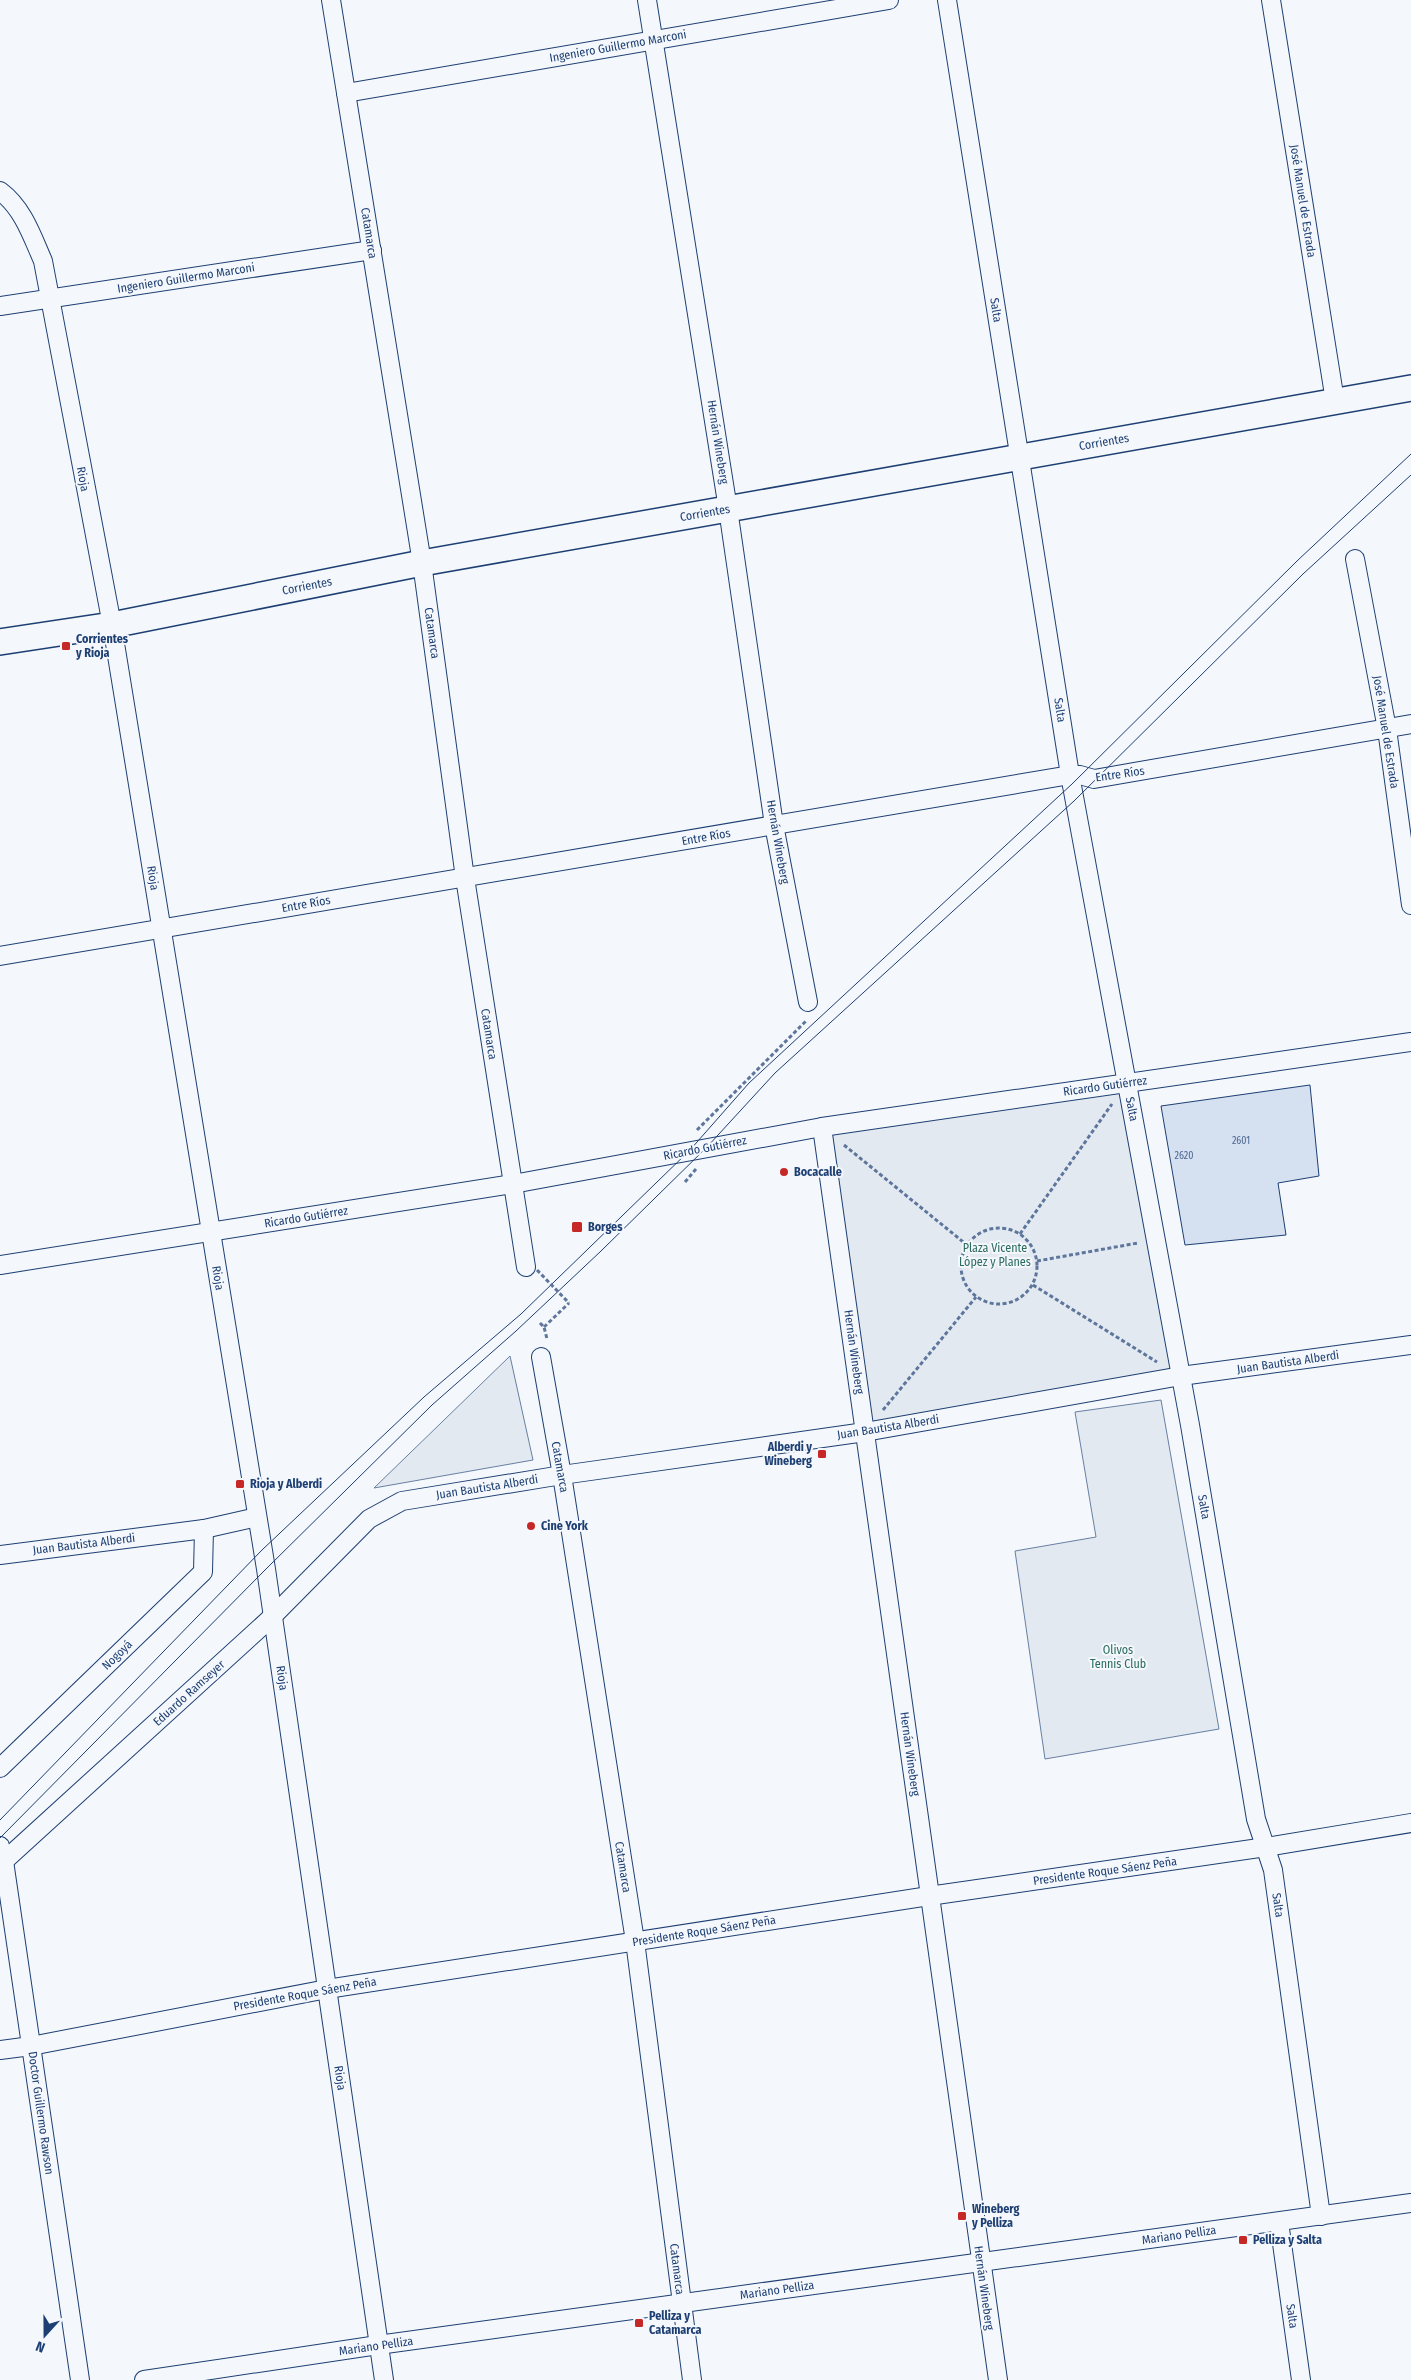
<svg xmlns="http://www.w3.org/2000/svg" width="1411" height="2380" viewBox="0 0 1411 2380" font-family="'Fira Sans Condensed',sans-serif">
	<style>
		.green { fill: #e3e9f0; stroke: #687fa3 }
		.building { fill: #d5e0f0; stroke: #1d3f73 }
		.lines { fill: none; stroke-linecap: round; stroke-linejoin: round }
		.street-casing { stroke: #1d3f73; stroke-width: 20 }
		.secondary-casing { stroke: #1d3f73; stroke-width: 28 }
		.path { stroke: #5e769c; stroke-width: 3; stroke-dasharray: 4 2.5; stroke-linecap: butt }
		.street { stroke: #f4f7fb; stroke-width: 18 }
		.secondary { stroke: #f4f7fb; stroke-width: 25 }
		.tram { stroke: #1d3f73; stroke-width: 1 }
		.path-bridge { stroke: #5e769c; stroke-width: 3; stroke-dasharray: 4 2.5; stroke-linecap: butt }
		.poi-dot { fill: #c62828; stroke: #f4f7fb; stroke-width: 2 }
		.labels { text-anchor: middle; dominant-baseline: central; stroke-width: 4; stroke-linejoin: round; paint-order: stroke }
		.number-label { font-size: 10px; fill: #4b6792 }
		.street-label { font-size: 12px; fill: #1d3f73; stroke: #f4f7fb }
		.poi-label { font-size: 12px; font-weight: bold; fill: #1d3f73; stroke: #f4f7fb; text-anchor: start }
		.park-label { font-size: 12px; fill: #2c6c60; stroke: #f4f7fb }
	</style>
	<rect width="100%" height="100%" fill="#f4f7fb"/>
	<g class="green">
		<path d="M1127,1083L1181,1376L865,1432L822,1127Z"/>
		<path d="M510,1356L533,1460L374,1488Z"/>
		<path d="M1161,1400L1219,1729L1045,1759L1015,1551L1096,1537L1075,1412Z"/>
	</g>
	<path class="building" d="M1310,1085L1319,1176L1278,1183L1286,1235L1185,1245L1161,1106Z"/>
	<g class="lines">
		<g class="street-casing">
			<g id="street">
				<path d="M331,0L422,563L465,878L526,1267"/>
				<path d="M647,0L728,509L774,825L808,1002"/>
				<path d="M947,0L1070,775L1190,1425L1256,1819L1273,1870L1321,2216"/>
				<path d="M1271,0L1335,401"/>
				<path d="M346,93L889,0"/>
				<path d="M0,191C23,208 32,236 43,261L112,625L266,1569L384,2380"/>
				<path d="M0,306L372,250"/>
				<path d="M1355,559L1387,729L1411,905"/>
				<path d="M0,956L1070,775H1080L1094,779L1411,724"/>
				<path d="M822,1127L998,2380"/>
				<path d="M0,1265L513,1184L822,1127L1411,1042"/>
				<path d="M541,1357L562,1475L635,1941L692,2380"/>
				<path d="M0,1555L204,1529L257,1517"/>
				<path d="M0,1768L203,1572L204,1529"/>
				<path d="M0,1846L4,1861L80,2380"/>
				<path d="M4,1861L273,1616L369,1519L402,1501L562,1475L865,1432L1181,1376L1411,1345"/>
				<path d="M0,2050L31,2046L327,1989L929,1896L1266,1847L1411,1823"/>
				<path d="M1279,2222L1301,2380"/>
				<path d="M144,2380L378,2345L1411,2203"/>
			</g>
		</g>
		<g class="secondary-casing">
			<path id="secondary" d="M0,642L112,625L422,563L1411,388"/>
		</g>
		<g class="path">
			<path d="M697,1130L807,1020"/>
			<path d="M844,1145L967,1245"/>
			<path d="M685,1182L696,1169"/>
			<circle cx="999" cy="1266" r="38"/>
			<path d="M1020,1234L1112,1104"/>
			<path d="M1037,1261L1138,1243"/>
			<path d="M1033,1285L1157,1362"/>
			<path d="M540,1323L544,1327L547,1339"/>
			<path d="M544,1327L569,1303"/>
			<path d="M883,1410L976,1297"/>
		</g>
		<use href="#street" class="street"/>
		<use href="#secondary" class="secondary"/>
		<g class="tram">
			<path d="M0,1820L262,1550L424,1397L521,1314L690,1150L749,1083L1072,784L1297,561L1411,454"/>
			<path d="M0,1838L266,1569L432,1405L516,1331L601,1251L707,1147L775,1073L1074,801L1303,574L1411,475"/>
		</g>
		<path class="path-bridge" d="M537,1270L569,1303"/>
	</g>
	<g class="poi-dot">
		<rect x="61" y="641" width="10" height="10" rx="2.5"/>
		<circle cx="784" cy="1172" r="5"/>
		<rect x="571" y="1221" width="12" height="12" rx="2.5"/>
		<rect x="817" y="1449" width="10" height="10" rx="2.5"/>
		<rect x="235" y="1479" width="10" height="10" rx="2.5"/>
		<circle cx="531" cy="1526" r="5"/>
		<rect x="957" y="2211" width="10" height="10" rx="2.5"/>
		<rect x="1238" y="2235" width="10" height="10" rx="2.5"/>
		<rect x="634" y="2318" width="10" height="10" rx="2.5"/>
	</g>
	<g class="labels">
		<g class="number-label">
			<text x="1241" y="1141">2601</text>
			<text x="1184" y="1156">2620</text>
		</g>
		<g class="street-label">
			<text transform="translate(618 46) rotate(-10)">Ingeniero Guillermo Marconi</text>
			<text transform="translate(1303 201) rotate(81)">José Manuel de Estrada</text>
			<text transform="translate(369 233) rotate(81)">Catamarca</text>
			<text transform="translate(186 278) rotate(-9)">Ingeniero Guillermo Marconi</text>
			<text transform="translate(996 310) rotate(81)">Salta</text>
			<text transform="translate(718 442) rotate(81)">Hernán Wineberg</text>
			<text transform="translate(1104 442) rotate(-10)">Corrientes</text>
			<text transform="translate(83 479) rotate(79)">Rioja</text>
			<text transform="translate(705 513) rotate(-10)">Corrientes</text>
			<text transform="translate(307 586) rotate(-11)">Corrientes</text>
			<text transform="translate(432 633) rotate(82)">Catamarca</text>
			<text transform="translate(1060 710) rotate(81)">Salta</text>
			<text transform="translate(1386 732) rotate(81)">José Manuel de Estrada</text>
			<text transform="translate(1120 774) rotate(-8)">Entre Ríos</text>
			<text transform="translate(706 837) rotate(-10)">Entre Ríos</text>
			<text transform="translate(778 842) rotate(80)">Hernán Wineberg</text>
			<text transform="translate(153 878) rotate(81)">Rioja</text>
			<text transform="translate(306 904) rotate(-10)">Entre Ríos</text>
			<text transform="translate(489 1034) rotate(81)">Catamarca</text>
			<text transform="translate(1105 1086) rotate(-8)">Ricardo Gutiérrez</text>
			<text transform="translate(1132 1109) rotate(79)">Salta</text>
			<text transform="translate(705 1148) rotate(-11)">Ricardo Gutiérrez</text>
			<text transform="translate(306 1217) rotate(-9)">Ricardo Gutiérrez</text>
			<text transform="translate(218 1278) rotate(81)">Rioja</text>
			<text transform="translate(854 1352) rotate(82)">Hernán Wineberg</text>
			<text transform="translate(1288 1362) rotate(-8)">Juan Bautista Alberdi</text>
			<text transform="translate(888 1427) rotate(-9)">Juan Bautista Alberdi</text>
			<text transform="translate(560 1467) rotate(80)">Catamarca</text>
			<text transform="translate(487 1487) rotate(-9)">Juan Bautista Alberdi</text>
			<text transform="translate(1204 1507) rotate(80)">Salta</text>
			<text transform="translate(84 1544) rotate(-7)">Juan Bautista Alberdi</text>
			<text transform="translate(117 1655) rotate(-44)">Nogoyá</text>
			<text transform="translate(282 1678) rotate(82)">Rioja</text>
			<text transform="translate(189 1693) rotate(-42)">Eduardo Ramseyer</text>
			<text transform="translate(910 1754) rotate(82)">Hernán Wineberg</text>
			<text transform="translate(623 1867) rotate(81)">Catamarca</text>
			<text transform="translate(1105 1871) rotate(-8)">Presidente Roque Sáenz Peña</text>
			<text transform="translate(1278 1905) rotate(82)">Salta</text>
			<text transform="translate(704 1931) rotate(-9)">Presidente Roque Sáenz Peña</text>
			<text transform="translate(305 1994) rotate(-10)">Presidente Roque Sáenz Peña</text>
			<text transform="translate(340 2078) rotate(82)">Rioja</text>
			<text transform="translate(41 2113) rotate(82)">Doctor Guillermo Rawson</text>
			<text transform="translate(1179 2235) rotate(-8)">Mariano Pelliza</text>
			<text transform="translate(677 2269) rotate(83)">Catamarca</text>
			<text transform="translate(984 2288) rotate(82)">Hernán Wineberg</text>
			<text transform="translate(777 2290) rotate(-8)">Mariano Pelliza</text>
			<text transform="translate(1292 2316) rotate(82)">Salta</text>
			<text transform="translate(376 2346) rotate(-8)">Mariano Pelliza</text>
		</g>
		<g class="poi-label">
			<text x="76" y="639">Corrientes<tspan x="76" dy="14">y Rioja</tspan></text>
			<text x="794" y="1172">Bocacalle</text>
			<text x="588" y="1227">Borges</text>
			<text x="812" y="1447" text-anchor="end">Alberdi y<tspan x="812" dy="14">Wineberg</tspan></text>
			<text x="250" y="1484">Rioja y Alberdi</text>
			<text x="541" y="1526">Cine York</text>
			<text x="972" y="2209">Wineberg<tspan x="972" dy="14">y Pelliza</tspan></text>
			<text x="1253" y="2240">Pelliza y Salta</text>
			<text x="649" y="2316">Pelliza y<tspan x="649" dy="14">Catamarca</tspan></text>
		</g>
		<g class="park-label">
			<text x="995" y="1248">Plaza Vicente<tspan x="995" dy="14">López y Planes</tspan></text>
			<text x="1118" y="1650">Olivos<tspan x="1118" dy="14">Tennis Club</tspan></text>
		</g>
	</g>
	<g transform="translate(45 2335) rotate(201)" stroke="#f4f7fb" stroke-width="4" paint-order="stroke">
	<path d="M0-4L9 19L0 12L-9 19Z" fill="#1d3f73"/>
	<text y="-8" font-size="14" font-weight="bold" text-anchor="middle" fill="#1d3f73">N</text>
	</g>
</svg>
